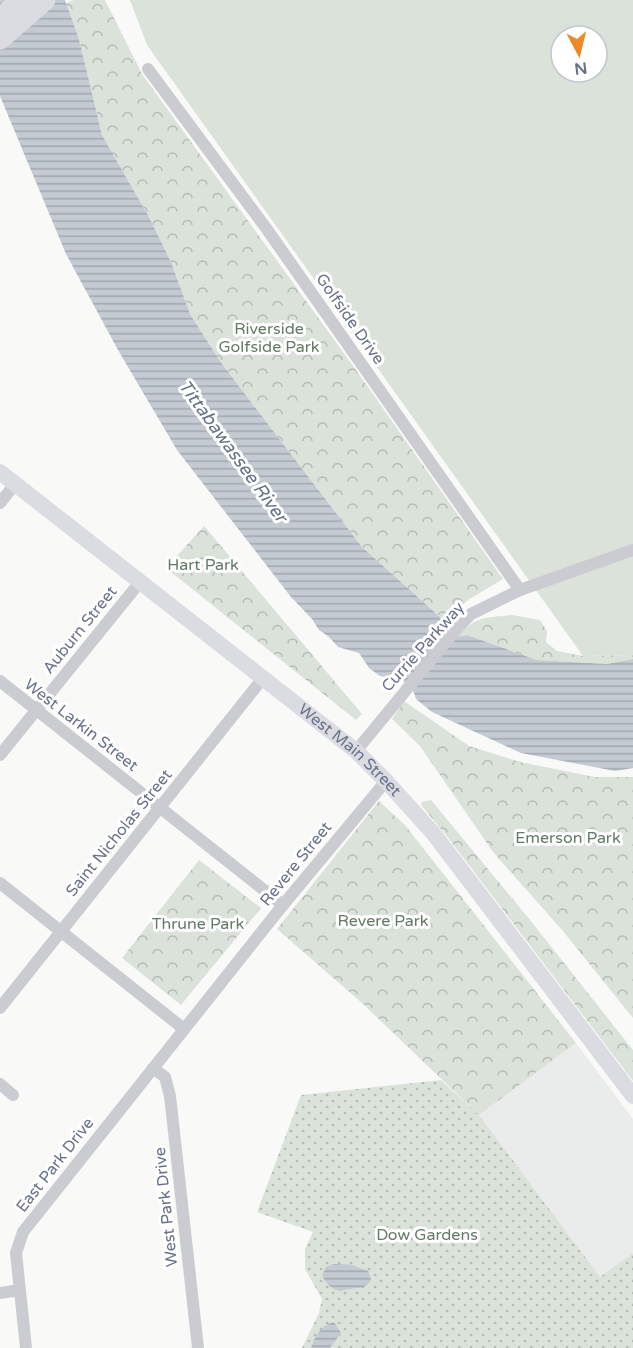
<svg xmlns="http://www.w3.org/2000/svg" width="633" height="1348" viewBox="0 0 633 1348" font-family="'Varela Round',sans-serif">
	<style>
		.built { fill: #eaebeb }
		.grass { fill: #dae2d9; fill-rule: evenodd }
		.forest { fill: url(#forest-crowns) }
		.garden { fill: url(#garden-dots) }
		.water { fill: url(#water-rules) }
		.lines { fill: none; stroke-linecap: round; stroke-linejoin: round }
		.street { stroke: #caccd1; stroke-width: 12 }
		.secondary { stroke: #dadce2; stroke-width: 16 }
		.highway { stroke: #dadce2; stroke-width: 21 }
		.labels { text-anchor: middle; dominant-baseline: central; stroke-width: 6; stroke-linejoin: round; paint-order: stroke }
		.street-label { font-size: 16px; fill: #68718a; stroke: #fff }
		.park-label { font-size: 16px; fill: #637b65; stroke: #fff }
		.water-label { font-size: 18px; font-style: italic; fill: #637384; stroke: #fff }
	</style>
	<defs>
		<pattern id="forest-crowns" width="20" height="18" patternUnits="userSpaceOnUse" patternTransform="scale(1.5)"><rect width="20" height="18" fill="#dae2d9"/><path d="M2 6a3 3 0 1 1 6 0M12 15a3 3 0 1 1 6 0" fill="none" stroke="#b5bcb6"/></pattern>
		<pattern id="garden-dots" width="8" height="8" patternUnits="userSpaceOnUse" patternTransform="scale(1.5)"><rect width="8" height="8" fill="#dae2d9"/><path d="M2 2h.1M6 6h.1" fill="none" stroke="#b5bcb6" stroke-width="1.8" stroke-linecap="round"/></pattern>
		<pattern id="water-rules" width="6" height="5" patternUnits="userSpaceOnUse" patternTransform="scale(1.5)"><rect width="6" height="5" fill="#c4cad1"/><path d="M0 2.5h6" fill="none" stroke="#a3a8af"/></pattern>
	</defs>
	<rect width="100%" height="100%" fill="#f9faf8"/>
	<path class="built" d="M576,1043L633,1119V1253L600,1277L479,1115Z"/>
	<path class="grass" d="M130,0H633V655L583,656L147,45ZM561,36H597V72H561Z"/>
	<g class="forest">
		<path d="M73,0H105L142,74L356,370L503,579L468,600L445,621L362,547L222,364L190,314L171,262L149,217L102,135L79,39L66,3Z"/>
		<path d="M204,526L362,714L356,720L166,568Z"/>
		<path d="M512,615L540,620L547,631L546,642L557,651L583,656L633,655V659L607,664L537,660L467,635L456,637C477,616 483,618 512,615Z"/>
		<path d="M404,701L469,746L520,762L595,777H633V1018L562,930L493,852L420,746L392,719Z"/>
		<path d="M431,800L530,920L633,1050V1081L449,839L421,805L422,802Z"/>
		<path d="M379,801L405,825L576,1043L479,1115L362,1003L277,929Z"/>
		<path d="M199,860L261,908L181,1005L122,958Z"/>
	</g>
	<path class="garden" d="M441,1080L479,1115L600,1277L633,1253V1348H302L319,1313L322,1299L305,1269V1249L313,1232L257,1212L301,1095Z"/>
	<g class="water">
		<path d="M0,0H65L79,39L102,135L149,217L171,262L190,314L222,364L362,547L448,624L447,629L456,637L467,635L537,660L607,664L633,659V768L615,771L521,753L432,712L416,699L413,690L403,681L397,684L390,678L380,676L369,668L359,653L338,647L329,637L319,630L312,619L291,597L177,450L118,350L66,254L0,96Z"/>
		<path d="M334,1264L352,1265L368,1271L371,1279C366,1292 352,1286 341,1291C331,1289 326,1284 322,1275L326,1267Z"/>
		<path d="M334,1322L341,1333L330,1348H311C315,1336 321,1325 334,1322Z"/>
	</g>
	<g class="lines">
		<g class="street">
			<path d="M148,69L266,228L520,590"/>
			<path d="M0,503L15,484"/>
			<path d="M0,681L283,905"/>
			<path d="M356,751L454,632L471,614L520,590L633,550"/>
			<path d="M0,755L140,582"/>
			<path d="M0,883L184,1029"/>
			<path d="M0,1008L263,678"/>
			<path d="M153,1068L165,1077L170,1096L198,1348"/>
			<path d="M0,1084L13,1095"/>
			<path d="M0,1293L20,1290"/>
			<path d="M26,1348L16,1253L23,1232L283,905L386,781"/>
		</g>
		<path class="secondary" id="s1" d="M0,472L356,751L386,781L433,833L633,1096"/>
		<g class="highway">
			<path d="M0,19L21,0"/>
			<path d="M0,39L45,0"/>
		</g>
	</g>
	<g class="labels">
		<g class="street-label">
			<text transform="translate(350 319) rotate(55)">Golfside Drive</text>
			<text transform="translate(80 630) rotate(-51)">Auburn Street</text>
			<text transform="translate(423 647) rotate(-48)">Currie Parkway</text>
			<text transform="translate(81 725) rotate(38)">West Larkin Street</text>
			<text stroke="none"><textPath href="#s1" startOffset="447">West Main Street</textPath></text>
			<text transform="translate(119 833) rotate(-51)">Saint Nicholas Street</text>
			<text transform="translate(296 864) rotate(-51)">Revere Street</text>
			<text transform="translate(55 1165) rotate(-52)">East Park Drive</text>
			<text transform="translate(166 1207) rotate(-96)">West Park Drive</text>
		</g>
		<g class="park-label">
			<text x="269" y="329">Riverside<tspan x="269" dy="18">Golfside Park</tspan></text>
			<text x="203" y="565">Hart Park</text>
			<text x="568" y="838">Emerson Park</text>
			<text x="383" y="921">Revere Park</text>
			<text x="198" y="924">Thrune Park</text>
			<text x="427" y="1235">Dow Gardens</text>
		</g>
		<g class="water-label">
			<text transform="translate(233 451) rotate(54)">Tittabawassee River</text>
		</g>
	</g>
	<g transform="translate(579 54) rotate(173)"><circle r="28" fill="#ffffff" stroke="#c3c6d0" stroke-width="1.5"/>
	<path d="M0-4.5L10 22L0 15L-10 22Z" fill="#eb8a26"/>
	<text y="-9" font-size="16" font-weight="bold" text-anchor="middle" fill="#68718a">N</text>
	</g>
</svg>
